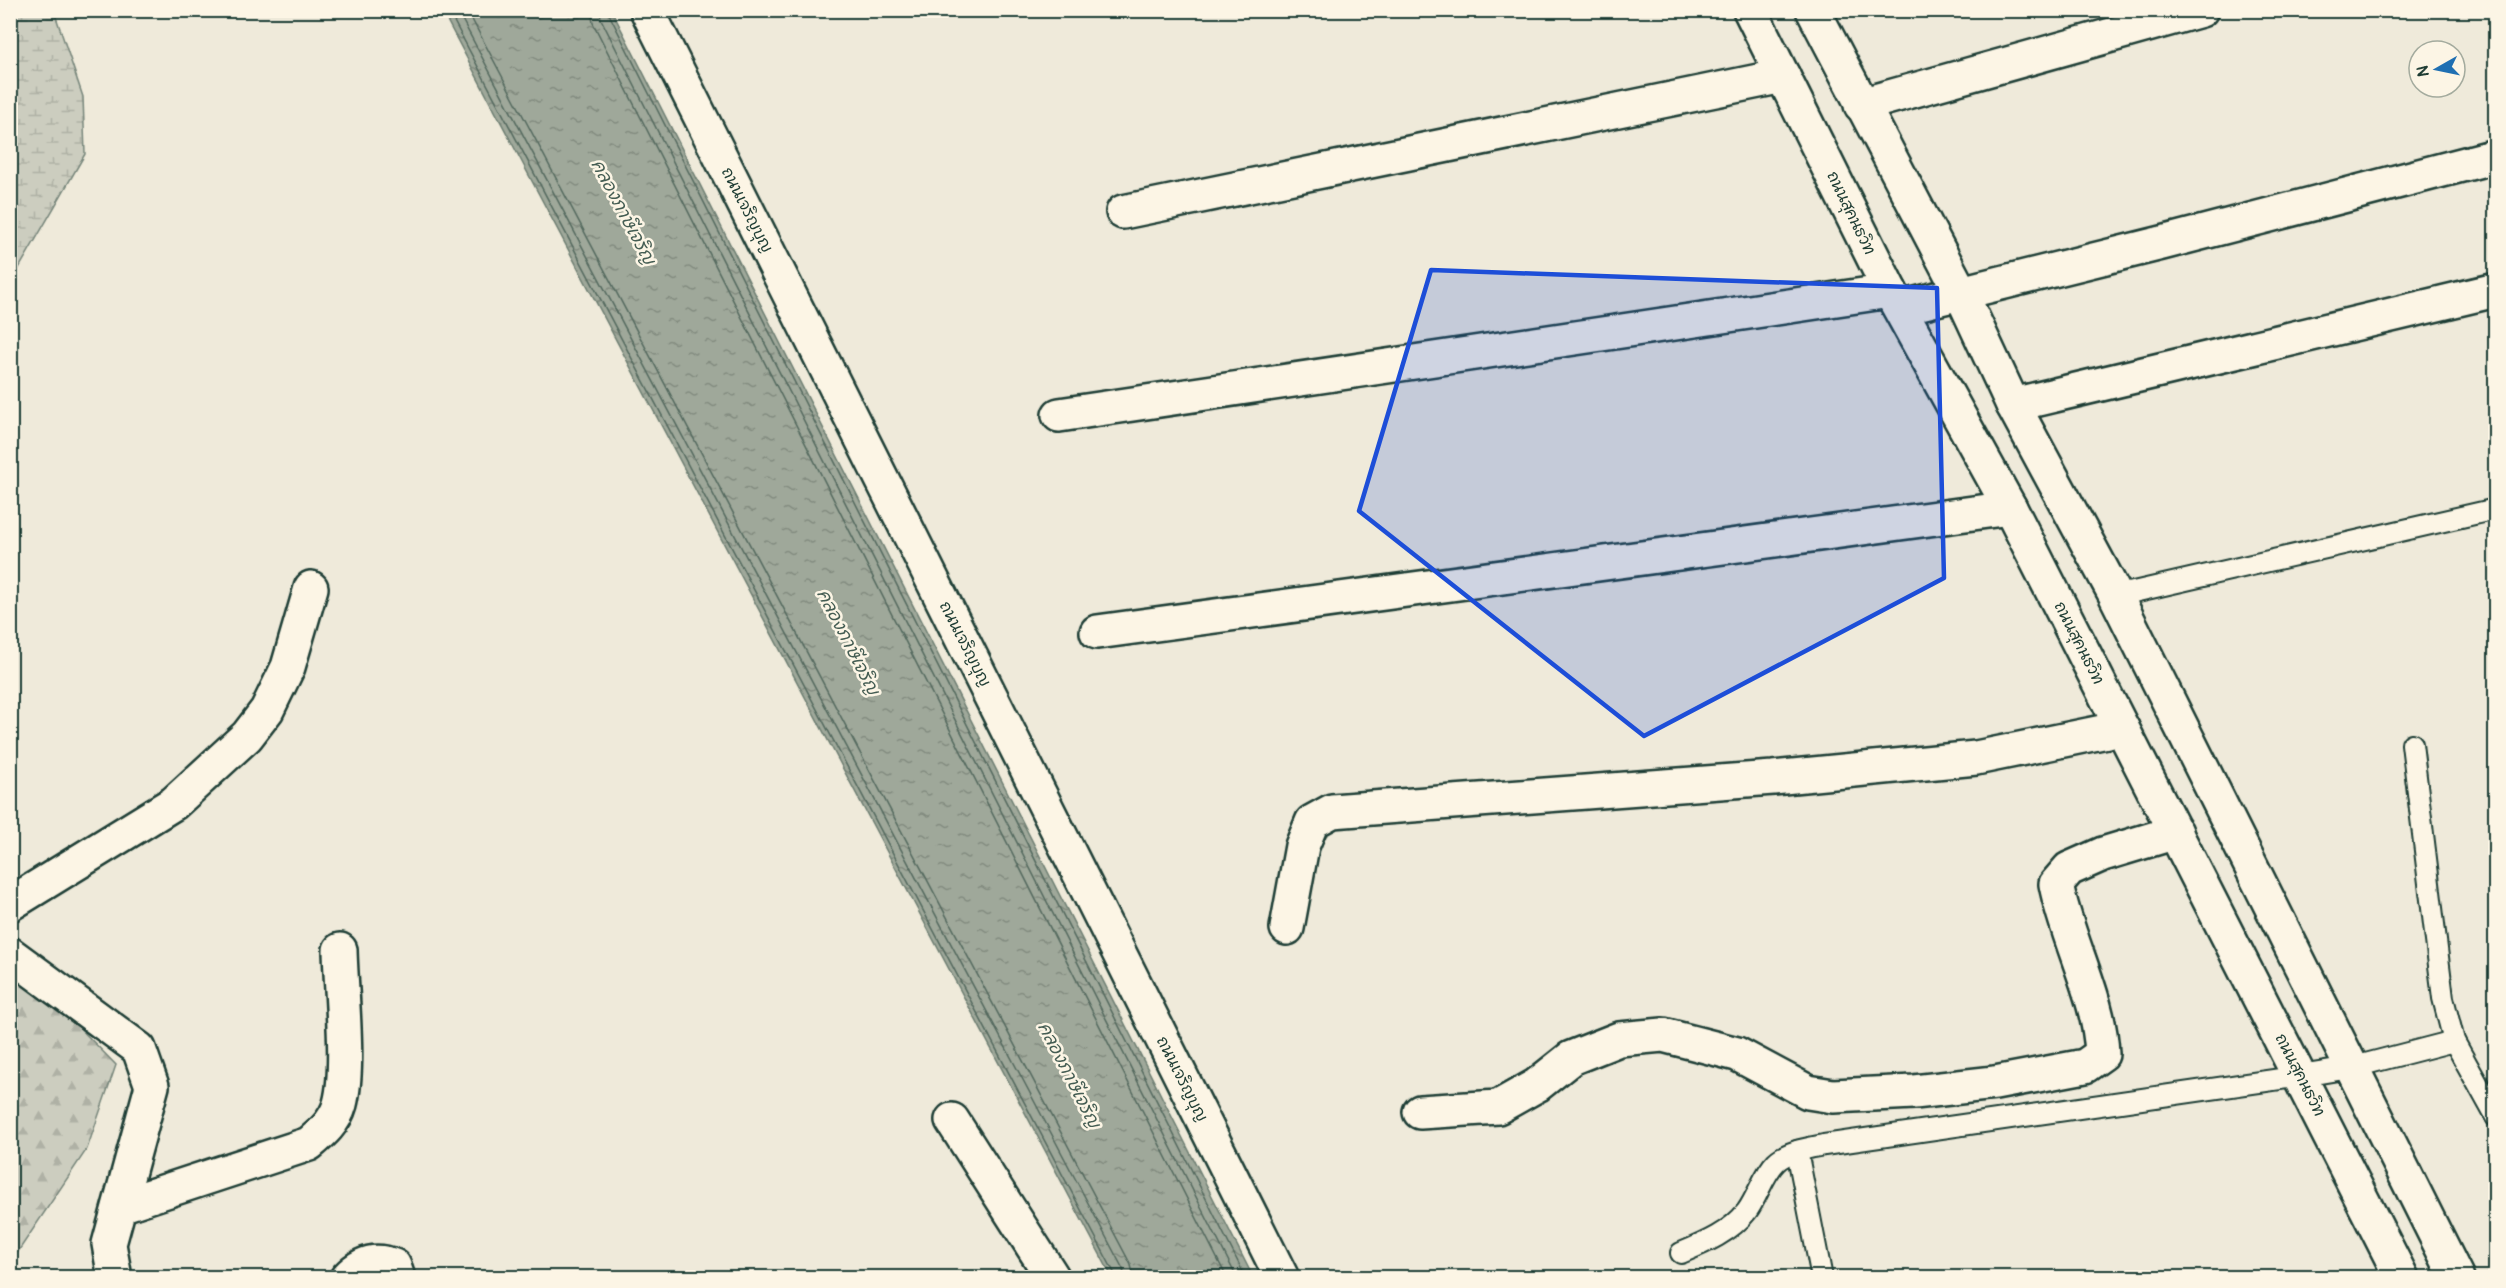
<svg xmlns="http://www.w3.org/2000/svg" width="2506" height="1288" viewBox="0 0 2506 1288" font-family="Pangolin,'Playpen Sans Thai',sans-serif">
	<style>
		.forest { fill: url(#forest-firs); stroke: #76857a; stroke-width: 1.5 }
		.wetland { fill: url(#wetland-marsh); stroke: #76857a; stroke-width: 1.5 }
		.water { fill: url(#water-ripples); stroke: #6c7d71; stroke-width: 1.5 }
		.lines { fill: none; stroke-linecap: round; stroke-linejoin: round }
		.shore { stroke: #52685d; stroke-width: 1.5 }
		.lane-casing { stroke: #1f3d34; stroke-width: 24 }
		.street-casing { stroke: #1f3d34; stroke-width: 38 }
		.secondary-casing { stroke: #1f3d34; stroke-width: 38 }
		.lane { stroke: #fcf5e5; stroke-width: 20 }
		.street { stroke: #fcf5e5; stroke-width: 33 }
		.secondary { stroke: #fcf5e5; stroke-width: 33 }
		.marked { fill: #1d4ed8; fill-opacity: 0.2; stroke: #1d4ed8; stroke-width: 4.5; stroke-linejoin: round }
		.labels { text-anchor: middle; dominant-baseline: central; stroke-width: 5; stroke-linejoin: round; paint-order: stroke }
		.street-label { font-size: 16px; fill: #1f3d34; stroke: #fcf5e5 }
		.water-label { font-size: 18px; font-style: italic; fill: #455d53; stroke: #fcf5e5 }
	</style>
	<defs>
		<pattern id="forest-firs" width="22" height="20" patternUnits="userSpaceOnUse" patternTransform="scale(1.5)"><rect width="22" height="20" fill="#cccdbf"/><path d="M5 1l3.5 6h-7zM16 11l3.5 6h-7z" fill="#afb1a5"/></pattern>
		<pattern id="wetland-marsh" width="20" height="14" patternUnits="userSpaceOnUse" patternTransform="scale(1.5)"><rect width="20" height="14" fill="#cccdbf"/><path d="M1 5h8M5 5V1M11 12h8M15 12V8" fill="none" stroke="#afb1a5"/></pattern>
		<pattern id="water-ripples" width="26" height="14" patternUnits="userSpaceOnUse" patternTransform="scale(1.5)"><rect width="26" height="14" fill="#9fa89a"/><path d="M2 4q2-2 4 0t4 0M15 11q2-2 4 0t4 0" fill="none" stroke="#818a7e"/></pattern>
	</defs>
	<rect width="100%" height="100%" fill="#efeada"/>
	<filter id="ink" filterUnits="userSpaceOnUse"><feTurbulence type="fractalNoise" baseFrequency=".0167" numOctaves="2"/><feDisplacementMap in="SourceGraphic" scale="12" xChannelSelector="R" yChannelSelector="G"/><feConvolveMatrix kernelMatrix="1 2 1 2 8 2 1 2 1" color-interpolation-filters="sRGB"/></filter>
	<g filter="url(#ink)">
		<path class="forest" d="M11,958L116,1065L87,1149L11,1262Z"/>
		<path class="wetland" d="M11,10L54,11L83,97L85,154L11,282Z"/>
		<path class="water" d="M442,11H612L1253,1277H1112Z"/>
		<g class="lines">
			<g class="shore">
				<path d="M448,10L1117,1278"/>
				<path d="M457,10L1123,1269L1125,1278"/>
				<path d="M467,10L1131,1265L1134,1278"/>
				<path d="M591,10L593,23L1227,1278"/>
				<path d="M600,10L601,19L1237,1278"/>
				<path d="M607,10L1246,1278"/>
			</g>
			<g class="lane-casing">
				<g id="lane">
					<path d="M2116,596L2496,509"/>
					<path d="M2412,744L2443,998L2454,1041L2496,1117"/>
					<path d="M1797,1151L1822,1278"/>
					<path d="M1681,1253C1705,1243 1731,1232 1747,1211C1758,1196 1763,1175 1776,1162C1787,1151 1809,1148 1824,1145L2301,1076L2350,1068L2454,1041"/>
				</g>
			</g>
			<g class="street-casing">
				<g id="street">
					<path d="M647,10L1282,1278"/>
					<path d="M1861,105L2201,10"/>
					<path d="M1123,212L1783,76"/>
					<path d="M1900,308L2162,243L2496,156"/>
					<path d="M2013,405L2496,290"/>
					<path d="M1059,415L1890,291"/>
					<path d="M1097,632L2010,508"/>
					<path d="M10,904L174,803L247,736L267,710L288,667L311,588"/>
					<path d="M1287,928L1302,846L1312,822L1332,811L1773,778L1976,758L2122,728"/>
					<path d="M10,954L139,1049L152,1086L109,1244L115,1278"/>
					<path d="M1420,1112L1498,1107L1537,1085L1571,1058L1619,1039L1663,1035L1737,1054L1808,1092L1833,1096L1914,1092L1995,1083L2085,1066L2102,1054C2100,998 2067,941 2056,884L2069,869L2103,854L2176,832"/>
					<path d="M952,1120L1053,1278"/>
					<path d="M120,1206L309,1144C322,1133 335,1122 340,1104C350,1066 341,993 340,950"/>
					<path d="M347,1278C361,1263 375,1258 394,1266L398,1278"/>
				</g>
			</g>
			<g class="secondary-casing">
				<g id="secondary">
					<path d="M1750,10L1890,291L2010,508L2402,1278"/>
					<path d="M1813,10L1961,293L2013,405L2116,596L2457,1278"/>
				</g>
			</g>
			<use href="#lane" class="lane"/>
			<use href="#street" class="street"/>
			<use href="#secondary" class="secondary"/>
		</g>
	</g>
	<path class="marked" d="M1431,270L1937,288L1944,578L1644,736L1359,511Z"/>
	<g class="labels">
		<g class="street-label">
			<text transform="translate(747 210) rotate(63)">ถนนเจริญบุญ</text>
			<text transform="translate(1851 213) rotate(64)">ถนนสุคนธวิท</text>
			<text transform="translate(2079 643) rotate(63)">ถนนสุคนธวิท</text>
			<text transform="translate(965 644) rotate(63)">ถนนเจริญบุญ</text>
			<text transform="translate(2300 1075) rotate(63)">ถนนสุคนธวิท</text>
			<text transform="translate(1182 1079) rotate(63)">ถนนเจริญบุญ</text>
		</g>
		<g class="water-label">
			<text transform="translate(623 212) rotate(62)">คลองภาษีเจริญ</text>
			<text transform="translate(848 642) rotate(63)">คลองภาษีเจริญ</text>
			<text transform="translate(1069 1075) rotate(63)">คลองภาษีเจริญ</text>
		</g>
	</g>
	<rect width="2506" height="1288" fill="none" stroke="#fcf5e5" stroke-width="36"/>
	<rect x="18" y="18" width="2470" height="1252" fill="none" stroke="#1f3d34" stroke-width="2" filter="url(#ink)"/>
	<g transform="translate(2437 69) rotate(261)"><circle r="28" fill="#fcf5e5" stroke="#a4ab9e" stroke-width="1.5"/>
	<path d="M0-4.5L10 22L0 15L-10 22Z" fill="#1f6fb2"/>
	<text y="-9" font-size="16" font-weight="bold" text-anchor="middle" fill="#1f3d34">N</text>
	</g>
</svg>
